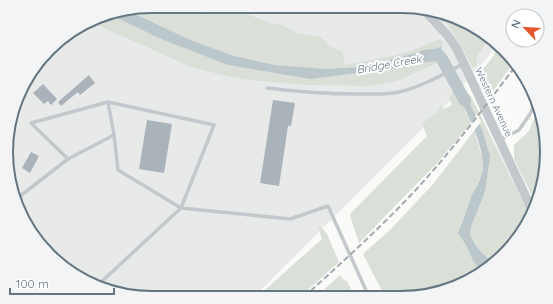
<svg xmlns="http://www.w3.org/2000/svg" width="553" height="304" viewBox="0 0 553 304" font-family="Quicksand,sans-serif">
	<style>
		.built { fill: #e8e9e9 }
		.green { fill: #dadfd7 }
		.water { fill: #bbc7cb }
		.pier { fill: #fafaf8 }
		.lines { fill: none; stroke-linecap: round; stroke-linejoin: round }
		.river { stroke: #bbc7cb; stroke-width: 12 }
		.building { fill: #aab3b9 }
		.service { stroke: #c3c8cc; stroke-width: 3.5 }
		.tertiary { stroke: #c3c8cc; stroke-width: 9 }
		.rail { stroke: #a2aab0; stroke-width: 2; stroke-dasharray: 6 3; stroke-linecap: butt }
		.labels { text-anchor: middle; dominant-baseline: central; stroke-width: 4; stroke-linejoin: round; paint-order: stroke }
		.street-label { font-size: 10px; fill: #657683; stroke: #fff }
		.water-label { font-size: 11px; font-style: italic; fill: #60757c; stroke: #fff }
		.rim { fill: none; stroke: #657683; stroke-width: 2 }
	</style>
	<rect width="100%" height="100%" fill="#fafaf8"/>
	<path class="built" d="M152,6H410L474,26L497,46L445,106L254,297L143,298L79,278L42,248L17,208L6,161L11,114L31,71L63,36L105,14Z"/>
	<g class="green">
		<path d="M152,6H168L206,15L231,8L265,21L284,26L296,33L321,37L331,47L343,52L344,65L396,55L408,52L440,39L443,44L442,47L424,51L360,67L326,69L275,65L234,56L193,41L126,10Z"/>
		<path d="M107,13L161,39L228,65L311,79L405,67L439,59L437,63L397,81L370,86L309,85L249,80L227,76L191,67L91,22Z"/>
		<path d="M456,20L474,26L489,39L476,58L477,62L476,66L472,67L465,52L447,23Z"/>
		<path d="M497,46L515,61L490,95V98L488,100L479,84L485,78L481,72L494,55Z"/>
		<path d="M451,84L453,85L471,123L438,162L359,243L350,216L351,213L427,136L422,124L438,111L440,105L444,109L452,105L449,97L453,94Z"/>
		<path d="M464,90L471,96L530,216L527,225L495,260H493L482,254L470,235L471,227L485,192L482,130Z"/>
		<path d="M539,107L542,114L546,171L535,202L514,159V145L529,131Z"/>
		<path d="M474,131L478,143L483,161L482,172L465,214L458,233L467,247L473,261L482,271H484L482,274L420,297H385L363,254L390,230L434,183Z"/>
		<path d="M320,226L327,234L339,262L300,297H257L322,239L318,227Z"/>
		<path d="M340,275L344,280L347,281L355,297H316Z"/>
	</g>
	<g class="water">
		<path d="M126,10L193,41L234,56L275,65L326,69L360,67L424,51L442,47L439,59L405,67L311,79L228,65L161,39L107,13Z"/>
		<path d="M453,85L464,90L482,130L490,156L485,192L471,227L470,235C476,245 481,256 493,260H495L484,271H482L473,261L467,247L458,233C463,221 467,208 472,195C476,188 480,180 482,172C488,151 463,105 453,85Z"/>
	</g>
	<path class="pier" d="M477,114L481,122L472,133L470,125Z"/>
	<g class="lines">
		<path class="river" d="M424,56L439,55L442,59L465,101"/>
	</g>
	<g class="building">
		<path d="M89,75L95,83L80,95L78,92L61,106L58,102Z"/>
		<path d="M43,84L57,99L51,105L48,101L44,104L33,93Z"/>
		<path d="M273,100L295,103L291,126H288L279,186L260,183Z"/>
		<path d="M147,120L172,124L164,173L139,169Z"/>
		<path d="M31,152L39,156L30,173L22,168Z"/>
	</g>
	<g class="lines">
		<g class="service">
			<path d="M267,88C298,92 328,94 359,94C372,94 386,95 399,92C421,87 442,75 463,64"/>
			<path d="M500,140L519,130L530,114L536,102"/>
			<path d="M68,159L31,123L108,102"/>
			<path d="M15,200L68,159L114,135L118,170L181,208L290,219L328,206L369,297"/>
			<path d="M99,284L181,208L214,125L108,102L114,135"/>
		</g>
		<path class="tertiary" d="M425,11L448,36L457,49L532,210"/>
		<path class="rail" d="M304,297C340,264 376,232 410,196C449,155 483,109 517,64"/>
	</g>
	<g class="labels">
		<g class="street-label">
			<text transform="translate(494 102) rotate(65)">Western Avenue</text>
		</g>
		<g class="water-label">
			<text transform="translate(389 64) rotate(-10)">Bridge Creek</text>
		</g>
	</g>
	<path d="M0 0H553V304H0ZM152 13H401A139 139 0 0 1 540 152V152A139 139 0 0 1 401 291H152A139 139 0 0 1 13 152V152A139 139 0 0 1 152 13Z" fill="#f3f4f5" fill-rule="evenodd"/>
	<path class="rim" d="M152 13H401A139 139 0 0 1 540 152V152A139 139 0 0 1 401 291H152A139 139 0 0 1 13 152V152A139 139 0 0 1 152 13Z"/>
	<g transform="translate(525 28) rotate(295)"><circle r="19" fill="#ffffff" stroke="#c1c8cd"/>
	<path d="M0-3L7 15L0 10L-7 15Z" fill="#e4572e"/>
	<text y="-6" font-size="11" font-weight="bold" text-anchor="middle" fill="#657683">N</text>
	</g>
	<path d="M10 288v6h104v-6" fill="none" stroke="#657683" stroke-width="2"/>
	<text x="16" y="288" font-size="12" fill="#657683" stroke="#ffffff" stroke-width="3" paint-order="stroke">100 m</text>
</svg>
